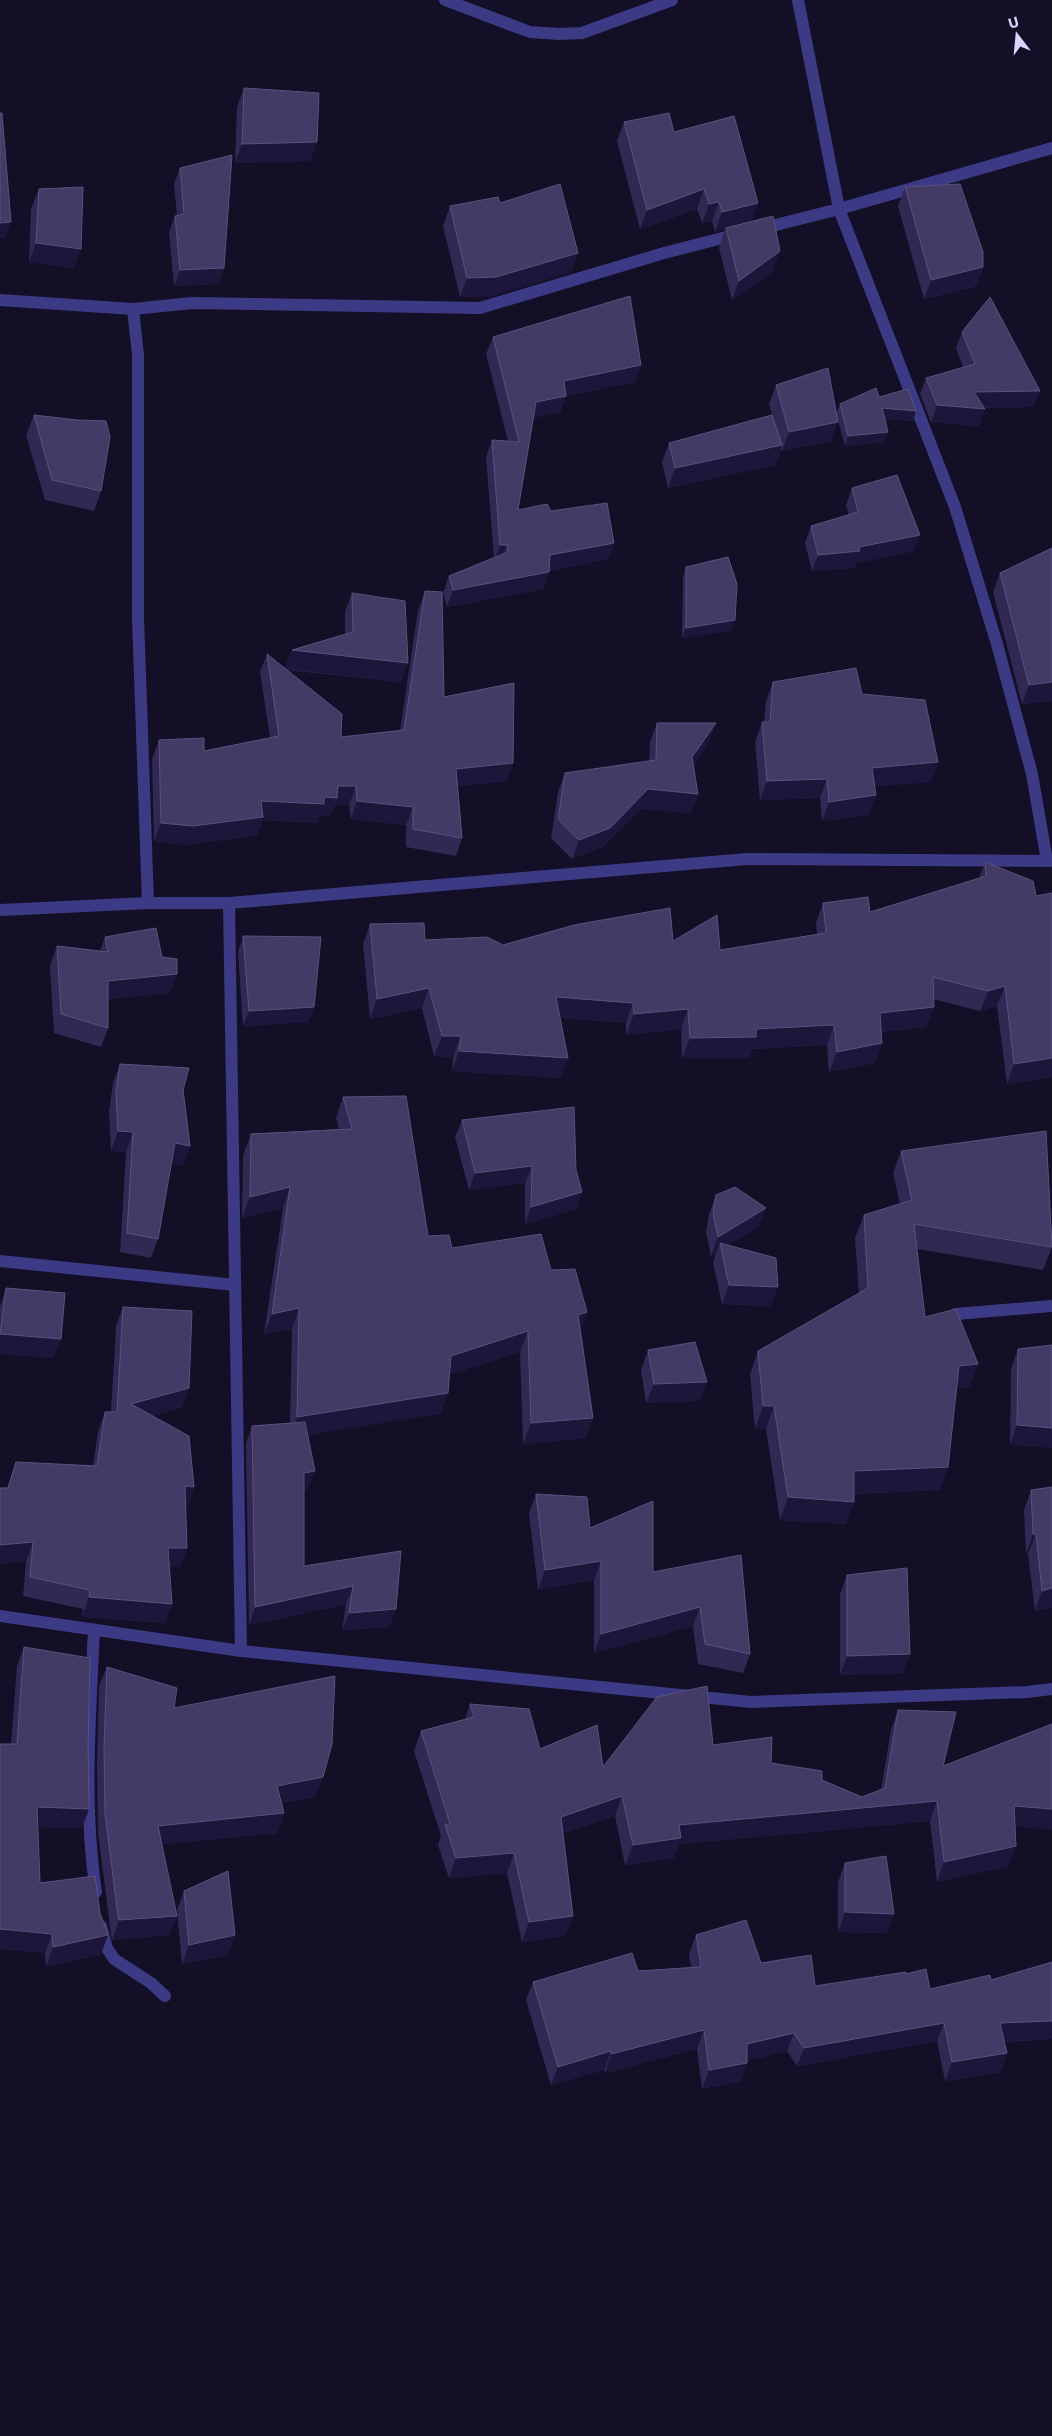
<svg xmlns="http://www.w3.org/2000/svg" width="1052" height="2436" viewBox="0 0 1052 2436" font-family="Commissioner,sans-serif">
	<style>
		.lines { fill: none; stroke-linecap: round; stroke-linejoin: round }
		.minor { stroke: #3d3a85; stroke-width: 12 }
		.wall { fill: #312854 }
		.shaded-wall { fill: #1d163a }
		.building { fill: #433a66; stroke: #5a527e }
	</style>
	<rect width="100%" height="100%" fill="#130f26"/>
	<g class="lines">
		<g class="minor">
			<path d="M445,0L530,32L559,34L582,33L672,0"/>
			<path d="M798,0L839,209L955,507L997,644L1032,774L1047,861"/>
			<path d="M760,229L839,209L1052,148"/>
			<path d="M0,300L133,309"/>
			<path d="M148,903L138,618V355L133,309L192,303L480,308L664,253L738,234"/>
			<path d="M229,903L241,1651"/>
			<path d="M0,910L148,903H229L747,859L1052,861"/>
			<path d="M0,1261L235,1285"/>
			<path d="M956,1314L1052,1306"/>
			<path d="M0,1616L241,1651L751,1702L1027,1692L1052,1689"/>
			<path d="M94,1630C90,1716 83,1806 96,1892"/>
			<path d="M101,1926L107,1948L114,1959L151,1983L165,1996"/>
		</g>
	</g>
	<g class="wall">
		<path d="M244,88L317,142L310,161L235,163L237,107Z"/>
		<path d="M624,122L674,132L758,203L751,222L773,271L732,300L719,248L725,229L715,232L712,221L702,223L697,209L640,229L617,141Z"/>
		<path d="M180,168L224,268L218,284L174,286L169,232L175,216H177L174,184Z"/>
		<path d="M905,187L983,267L976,286L924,299L898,206Z"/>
		<path d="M39,189L74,268L29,262L31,209Z"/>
		<path d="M450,206L578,253L571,272L489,297H460L443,226Z"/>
		<path d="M962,332L1040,391L1033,407L984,408L979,426L931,422L920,394L926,378L963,367L956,348Z"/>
		<path d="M493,337L641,365L635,382L566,396L560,412L533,418L518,510L551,511L614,543L608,559L549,571L543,589L447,607L443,593L449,576L494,558L486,457L492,440L508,442L486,354Z"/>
		<path d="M776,385L836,414L840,404L879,397L916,411L913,421L884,419V442L845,446L837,417L831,441L782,451L781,449L775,465L668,488L662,462L669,443L772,415L769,404Z"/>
		<path d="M34,415L101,491L94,511L45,500L26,435Z"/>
		<path d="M852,488L914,551L856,563L854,568L812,571L805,543L811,526L849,515L846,505Z"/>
		<path d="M1052,548V701L1022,704L993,592L1000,573Z"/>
		<path d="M686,567L732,630L682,638L683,577Z"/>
		<path d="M425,591L444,697L513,763L506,781L458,786L462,838L456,856L406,847V825L351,819L349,805H335L330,817L319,815L317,823L262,820L257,835L186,845L154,841L152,759L159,740L204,751L270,738L260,672L267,654L285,668L292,650L345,634V612L352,593L401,682L287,670L341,737L400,731L418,610Z"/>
		<path d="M773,682L862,694L931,782L875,786L869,815L822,821L820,798L760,800L755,742L762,722H764L766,701Z"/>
		<path d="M657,723L709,742L693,765L698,794L691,813L641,809L602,847L572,859L551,838L558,792L565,773L649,761L650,742Z"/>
		<path d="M985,862L1052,1077L1007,1084L997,1006L980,1011L933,999L934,1007L926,1027L881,1032L882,1043L875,1063L829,1072L827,1045L752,1049L749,1058H682L681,1029L626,1035V1023L560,1018L561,1078L452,1071L453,1057L434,1056L422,1008L370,1019L363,944L370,924L425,940L503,945L673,941L720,950L817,934L816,923L823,903L870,912L979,878Z"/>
		<path d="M243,936L314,1007L308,1022L243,1026L238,952Z"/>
		<path d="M105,937L170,993L108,999V1028L101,1047L54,1033L50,966L57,946L100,951Z"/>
		<path d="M120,1064L183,1090L190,1146L183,1165L171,1163L158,1239L151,1258L120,1252L126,1152L111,1151L109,1112L113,1083Z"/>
		<path d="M343,1097L428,1236L452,1248L551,1270L587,1312L581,1330L593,1418L585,1438L523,1444L520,1352L450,1374L441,1413L307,1435L308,1489L304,1490V1566L401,1551L390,1627L342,1630L346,1604L249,1625L246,1443L252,1426L290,1423L292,1329L264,1334L283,1208L242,1218L243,1155L251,1134L339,1129L336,1118Z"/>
		<path d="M462,1120L576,1170L582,1192L576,1209L525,1224V1183L469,1190L455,1137Z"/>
		<path d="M901,1151L1052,1247L1043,1270L917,1249L925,1317L970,1387L956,1388L940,1490L854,1494L846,1524L780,1520L766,1429H755L750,1374L758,1351L859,1293L855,1238L864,1215L900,1204L893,1173Z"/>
		<path d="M716,1195L759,1227L728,1245L771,1306L722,1304L713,1262L716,1253L711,1256L706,1232L709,1214Z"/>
		<path d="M6,1288L53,1358L0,1354V1306Z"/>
		<path d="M123,1307L189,1388L182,1407L152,1416L194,1487L187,1506H186L187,1548L180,1567H169L165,1623L82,1617L83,1609L23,1596L26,1562L7,1488L16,1462L93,1466L98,1431L105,1412H111L116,1326Z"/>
		<path d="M1052,1345L1010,1445L1011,1369L1018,1349Z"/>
		<path d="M648,1350L700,1401L646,1403L641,1370Z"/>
		<path d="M1052,1487V1607L1035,1611L1028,1554H1026L1024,1510L1031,1490Z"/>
		<path d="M536,1494L590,1528L653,1572L741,1555L750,1654L743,1673L698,1664L693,1626L594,1653V1580L538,1590L529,1513Z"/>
		<path d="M847,1575L903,1673L840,1675V1594Z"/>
		<path d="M24,1647L88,1746L89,1809L82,1828L38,1827L40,1883L100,1913L108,1935L101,1954L46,1967L45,1953L0,1949V1744H11L17,1666Z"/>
		<path d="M107,1667L315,1797L281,1803L284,1813L277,1833L162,1844L170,1935L112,1940L111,1935L98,1832L97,1765L99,1686Z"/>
		<path d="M470,1704L540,1749L603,1767L713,1745L822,1780L862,1797L881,1790L891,1730L898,1710L943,1766L1015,1826L1009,1866L937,1882L930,1821L679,1844L674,1858L625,1865L615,1816L563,1833L573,1916L565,1936L522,1942L507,1873L449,1878L438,1845L441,1836L414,1751L421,1731L465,1719Z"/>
		<path d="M845,1863L894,1914L887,1933L838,1932V1882Z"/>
		<path d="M184,1891L228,1955L182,1964L177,1910Z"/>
		<path d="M696,1935L815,1986L906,1974L930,1989L991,1980L1052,1962V2039L1004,2042L1007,2053L1000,2072L945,2081L937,2041L797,2066L787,2051L747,2061L741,2081L702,2089L697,2049L605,2073L604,2070L551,2085L526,2000L533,1982L638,1971L691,1967L689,1954Z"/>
	</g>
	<g class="shaded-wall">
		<path d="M317,142L310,161L235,163L242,144Z"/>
		<path d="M704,189L697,209L640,229L647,210Z"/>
		<path d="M719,202L712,221L702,223L709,204Z"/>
		<path d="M758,203L751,223L715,232L722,212Z"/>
		<path d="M11,222L5,238H0V223Z"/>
		<path d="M36,243L81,249L74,268L29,262Z"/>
		<path d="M780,251L773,271L732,300L739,281Z"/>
		<path d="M578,253L571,272L489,297H460L467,278Z"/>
		<path d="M983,267L976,286L924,299L931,280Z"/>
		<path d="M224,268L218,284L174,286L180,270Z"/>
		<path d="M641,365L635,382L566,396L560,412L530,419L536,402L564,381Z"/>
		<path d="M1040,391L1033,407L976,408L985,409L979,426L931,422L937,405L974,392Z"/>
		<path d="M882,408L916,411L913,421L878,418Z"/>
		<path d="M838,422L831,441L782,451L789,432Z"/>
		<path d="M888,432L884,442L845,446L848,436Z"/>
		<path d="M782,445L775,465L668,488L675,468Z"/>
		<path d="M920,535L914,551L856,563L854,568L812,571L818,555L859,547Z"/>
		<path d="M614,543L608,559L544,572L550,555Z"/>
		<path d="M500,545H507L501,562H494Z"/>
		<path d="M549,572L543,589L447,607L453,590Z"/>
		<path d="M735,620L732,630L682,638L686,628Z"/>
		<path d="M292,650L408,663L401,682L285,669Z"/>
		<path d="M1052,682V701L1022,704L1029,685Z"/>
		<path d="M716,723L709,742L685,777L692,757Z"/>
		<path d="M938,762L931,782L865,787L872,768Z"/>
		<path d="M513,763L506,781L450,787L456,769Z"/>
		<path d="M827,779L820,798L760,800L767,781Z"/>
		<path d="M338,786H356L349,805H335L330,817L319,815L317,823L262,820L257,835L186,845L154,841L161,823L261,801L324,797Z"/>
		<path d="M648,789L698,794L691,813L641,809L602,847L572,859L579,840Z"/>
		<path d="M876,795L869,815L822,821L829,802Z"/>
		<path d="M357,801L413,807L406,825L351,819Z"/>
		<path d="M177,974L170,993L100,1000L108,981Z"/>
		<path d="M1005,986L997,1006L980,1011L988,991Z"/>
		<path d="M429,988L422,1008L370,1019L377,999Z"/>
		<path d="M556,997L633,1003L626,1023L548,1017Z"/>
		<path d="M314,1007L308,1022L243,1026L249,1011Z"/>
		<path d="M934,1007L926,1027L872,1033L880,1013Z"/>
		<path d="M688,1009L681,1029L626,1035L634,1014Z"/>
		<path d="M834,1025L827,1045L752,1049L749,1058H682L690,1038L756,1029Z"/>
		<path d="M442,1036H461L453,1057L434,1056Z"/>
		<path d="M882,1043L875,1063L829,1072L837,1052Z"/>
		<path d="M459,1051L568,1058L561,1078L452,1071Z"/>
		<path d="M1052,1058V1077L1007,1084L1014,1064Z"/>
		<path d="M118,1131L133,1132L126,1152L111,1151Z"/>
		<path d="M175,1143L190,1146L183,1165L168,1163Z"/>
		<path d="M532,1166L525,1183L469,1190L475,1173Z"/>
		<path d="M290,1187L283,1208L242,1218L250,1197Z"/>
		<path d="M582,1192L576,1209L525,1224L531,1207Z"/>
		<path d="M766,1208L759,1227L721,1250L720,1243L716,1253L711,1256L718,1237Z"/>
		<path d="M729,1285L778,1287L771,1306L722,1304Z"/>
		<path d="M299,1308L292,1329L264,1334L272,1314Z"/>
		<path d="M587,1312L580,1333L578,1315Z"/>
		<path d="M528,1331L520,1352L444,1376L451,1356Z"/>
		<path d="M0,1334L61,1339L53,1358L0,1354Z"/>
		<path d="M978,1364L970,1387L950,1389L959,1366Z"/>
		<path d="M707,1382L700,1401L646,1403L654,1384Z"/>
		<path d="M189,1388L182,1407L124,1424L131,1404Z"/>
		<path d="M448,1393L441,1413L290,1438L297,1417Z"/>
		<path d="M763,1406H774L766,1429H755Z"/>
		<path d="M593,1418L585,1438L523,1444L531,1423Z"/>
		<path d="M1017,1425L1052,1428V1448L1010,1445Z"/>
		<path d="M948,1467L940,1490L846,1494L854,1471Z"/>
		<path d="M315,1471L308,1489L297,1491L304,1473Z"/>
		<path d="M185,1486L194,1487L187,1506H178Z"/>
		<path d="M788,1497L854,1502L846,1524L780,1520Z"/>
		<path d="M1033,1534H1036L1028,1554H1026Z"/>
		<path d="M33,1542L26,1562L0,1564V1545Z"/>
		<path d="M168,1548H187L180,1567H161Z"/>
		<path d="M601,1561L594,1580L538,1590L545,1570Z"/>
		<path d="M353,1586L346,1604L249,1625L255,1607Z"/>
		<path d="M1052,1588V1607L1035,1611L1042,1591Z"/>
		<path d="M89,1597L172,1604L165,1623L82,1617Z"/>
		<path d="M700,1607L693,1626L594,1653L601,1634Z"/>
		<path d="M396,1609L390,1627L342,1630L349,1613Z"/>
		<path d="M910,1654L903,1673L840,1675L847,1656Z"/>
		<path d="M323,1777L315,1797L270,1805L277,1786Z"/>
		<path d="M622,1796L615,1816L554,1836L561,1817Z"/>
		<path d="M937,1801L930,1821L679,1844L674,1858L625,1865L633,1845L679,1825Z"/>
		<path d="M1014,1806L1052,1809V1830L1007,1826Z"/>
		<path d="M37,1807L89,1809L82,1828L30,1827Z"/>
		<path d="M284,1813L277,1833L151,1845L158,1826Z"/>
		<path d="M1016,1846L1009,1866L937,1882L944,1862Z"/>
		<path d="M514,1853L507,1873L449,1878L456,1858Z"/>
		<path d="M845,1912L894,1914L887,1933L838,1932Z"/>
		<path d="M177,1916L170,1935L112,1940L119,1920Z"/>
		<path d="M573,1916L565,1936L522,1942L529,1922Z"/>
		<path d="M0,1929L52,1934L45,1953L0,1949Z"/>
		<path d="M108,1935L101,1954L46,1967L53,1947Z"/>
		<path d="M235,1935L228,1955L182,1964L189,1945Z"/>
		<path d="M1052,2021V2039L994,2042L1000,2023Z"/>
		<path d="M944,2023L937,2041L797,2066L804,2048Z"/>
		<path d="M704,2030L697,2049L605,2073L611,2054Z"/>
		<path d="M794,2033L787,2051L740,2063L747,2044Z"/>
		<path d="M611,2051L604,2070L551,2085L558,2067Z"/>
		<path d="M1007,2053L1000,2072L945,2081L952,2062Z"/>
		<path d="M747,2063L741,2081L702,2089L709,2070Z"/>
	</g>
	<g class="building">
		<path d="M244,88L319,93L317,142L242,144Z"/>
		<path d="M0,113H2L11,222L0,223Z"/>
		<path d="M669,113L674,132L734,116L758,203L722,212L719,202L709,204L704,189L647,210L624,122Z"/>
		<path d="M232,155L224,268L180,270L175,216L184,214L180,168Z"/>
		<path d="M560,184L578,253L496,277L467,278L450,206L498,197L500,203Z"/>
		<path d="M960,184L983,252V267L931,280L905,187Z"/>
		<path d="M83,187L81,249L36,243L39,189Z"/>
		<path d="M773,216L780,251L739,281L726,228Z"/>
		<path d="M630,296L641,365L564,381L566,396L536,402L518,510L547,504L551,511L607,503L614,543L550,555L549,572L453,590L449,576L508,552L507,545H500L492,440L519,442L493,337Z"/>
		<path d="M990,297L1040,391L974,392L985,409L937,405L926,378L975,364L962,332Z"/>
		<path d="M828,368L838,422L789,432L776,385Z"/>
		<path d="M876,388L879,397L908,389L916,411L882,408L888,432L848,436L840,404Z"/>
		<path d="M34,415L77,420L106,421L110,437L101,491L52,480Z"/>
		<path d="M772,415L782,445L675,468L669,443Z"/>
		<path d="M897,475L920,535L859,547L860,551L818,555L811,526L858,512L852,488Z"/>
		<path d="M1052,548V682L1029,685L1000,573Z"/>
		<path d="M728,557L737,584L735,620L686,628V567Z"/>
		<path d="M425,591L442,592L444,697L514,683L513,763L456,769L462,838L413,829V807L357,801L356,786H338L337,798L324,797V804L261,801L263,817L193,826L161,823L159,740L204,738V751L279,736L267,654L342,714L341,737L404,730Z"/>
		<path d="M352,593L405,601L408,663L292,650L353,632Z"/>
		<path d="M856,668L862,694L925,700L938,762L872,768L876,795L829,802L827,779L767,781L762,722H770L773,682Z"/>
		<path d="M657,723H716L692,757L698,794L648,789L610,828L579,840L558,819L565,773L656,760Z"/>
		<path d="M985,862L1033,881L1036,896L1052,893V1058L1014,1064L1005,986L988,991L933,977L934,1007L880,1013L882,1043L837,1052L834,1025L756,1029V1037L690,1038L688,1009L634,1014L633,1003L556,997L568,1058L459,1051L461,1036H442L429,988L377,999L370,924L424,923L425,940L487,937L503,945L574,925L670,908L673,941L717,915L720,950L826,933L823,903L868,897L870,912L986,876Z"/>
		<path d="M156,928L162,957L177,959V974L108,981V1028L61,1014L57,946L108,952L105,937Z"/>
		<path d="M243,936L321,937L314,1007L249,1011Z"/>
		<path d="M120,1064L189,1068L183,1090L190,1146L175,1143L158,1239L127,1233L133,1132L118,1131L116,1093Z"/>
		<path d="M406,1096L428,1236L449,1235L452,1248L541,1234L551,1270L575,1269L587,1312L578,1315L593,1418L531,1423L528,1331L451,1356L448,1393L297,1417L299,1308L272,1314L290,1187L250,1197L251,1134L352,1129L343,1097Z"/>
		<path d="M574,1107L576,1170L582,1192L531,1207L532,1166L475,1173L462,1120Z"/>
		<path d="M1046,1131L1052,1247L914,1224L925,1317L956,1309L978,1364L959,1366L948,1467L854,1471V1502L788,1497L774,1406H763L758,1351L868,1288L864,1215L912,1200L901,1151Z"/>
		<path d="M735,1187L766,1208L718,1237L713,1213L716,1195Z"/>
		<path d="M720,1243L776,1258L778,1287L729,1285Z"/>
		<path d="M6,1288L65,1293L61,1339L0,1334Z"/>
		<path d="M123,1307L192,1311L189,1388L131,1404L189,1436L194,1487L185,1486L187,1548H168L172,1604L89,1597L90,1590L30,1577L33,1542L0,1545V1488H8L16,1462L97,1466L105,1412H117Z"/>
		<path d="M695,1342L707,1382L654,1384L648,1350Z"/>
		<path d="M1052,1345V1428L1017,1425L1018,1349Z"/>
		<path d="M305,1422L315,1471L304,1473V1566L401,1551L396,1609L349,1613L353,1586L255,1607L252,1426Z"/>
		<path d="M1052,1487V1588L1042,1591L1036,1534H1033L1031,1490Z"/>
		<path d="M536,1494L587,1497L590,1528L653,1501V1572L741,1555L750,1654L705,1644L700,1607L601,1634V1561L545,1570Z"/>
		<path d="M907,1568L910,1654L847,1656V1575Z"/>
		<path d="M24,1647L90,1658L88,1746L89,1809L37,1807L40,1883L95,1876L100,1913L108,1935L53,1947L52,1934L0,1929V1744H17Z"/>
		<path d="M107,1667L177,1688L174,1708L335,1676L332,1744L323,1777L277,1786L284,1813L158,1826L177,1916L119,1920L118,1916L105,1813L104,1746Z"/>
		<path d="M707,1686L713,1745L772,1737L771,1763L822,1771V1780L862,1797L885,1788L898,1710L956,1712L943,1766L1052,1724V1809L1014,1806L1016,1846L944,1862L937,1801L679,1825L681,1838L633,1845L622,1796L561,1817L573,1916L529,1922L514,1853L456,1858L445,1825L450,1824L421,1731L474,1717L470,1704L529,1709L540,1749L597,1725L603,1767L657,1697Z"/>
		<path d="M886,1856L894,1914L845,1912V1863Z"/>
		<path d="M228,1871L235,1935L189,1945L184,1891Z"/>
		<path d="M746,1920L761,1963L811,1955L815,1986L906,1972V1974L926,1969L930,1989L990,1975L991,1980L1052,1962V2021L1000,2023L1007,2053L952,2062L944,2023L804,2048L794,2033L747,2044V2063L709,2070L704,2030L611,2054V2051L558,2067L533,1982L632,1953L638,1971L701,1967L696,1935Z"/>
	</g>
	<g transform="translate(1017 35) rotate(344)" stroke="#130f26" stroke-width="4" paint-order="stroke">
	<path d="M0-4L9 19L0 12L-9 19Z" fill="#d9d4ff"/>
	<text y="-8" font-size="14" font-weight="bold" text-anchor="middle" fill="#d9d4ff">U</text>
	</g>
</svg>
